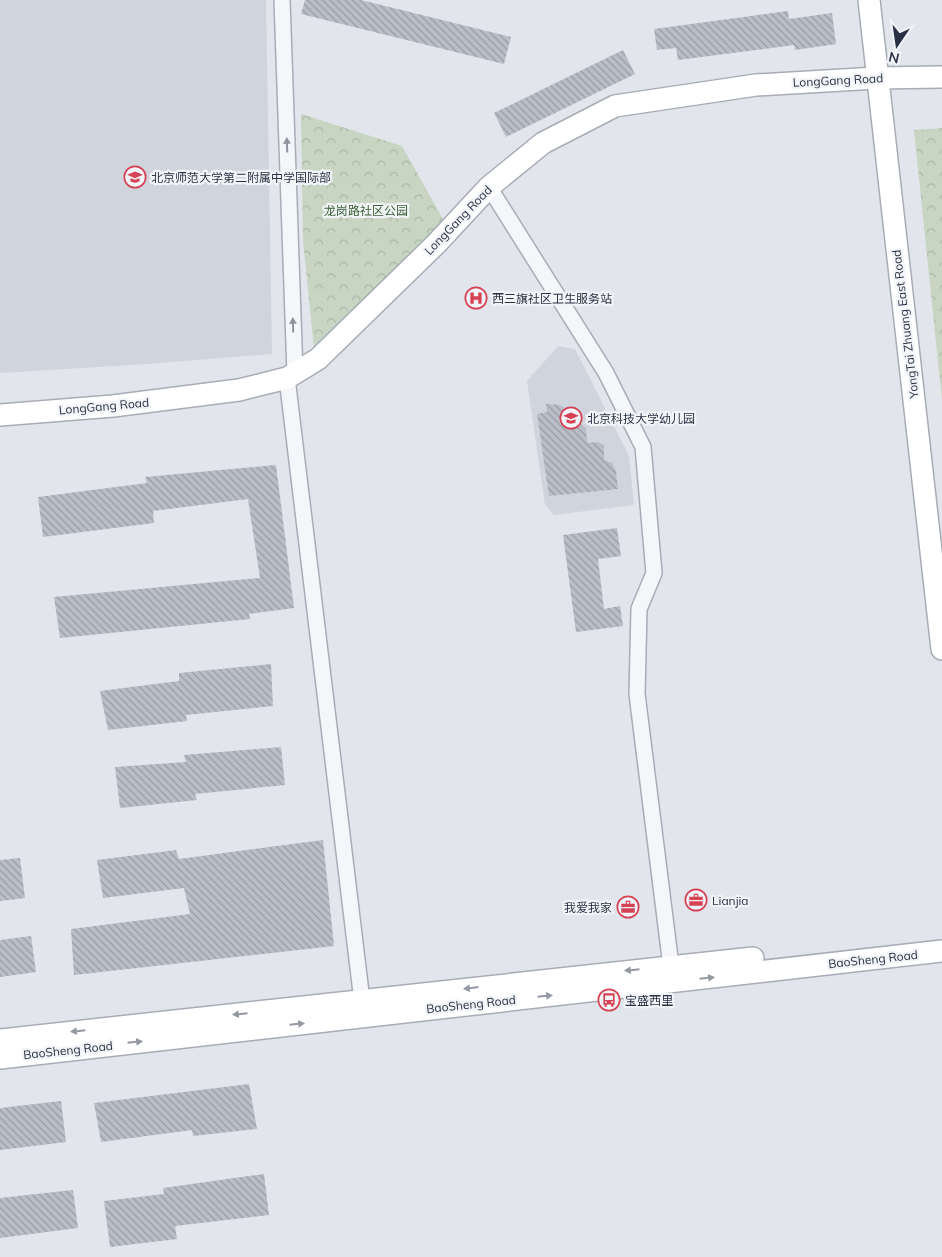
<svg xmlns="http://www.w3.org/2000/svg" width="942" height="1257" viewBox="0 0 942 1257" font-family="Mulish,'Noto Sans SC',sans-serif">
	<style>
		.built { fill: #d0d4dd }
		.forest { fill: url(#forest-crowns) }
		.building { fill: url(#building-back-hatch) }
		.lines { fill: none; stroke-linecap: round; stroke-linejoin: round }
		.street-casing { stroke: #a7acb6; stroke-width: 18 }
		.secondary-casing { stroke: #a7acb6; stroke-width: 24 }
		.street { stroke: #f5f6f9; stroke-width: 15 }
		.secondary { stroke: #fff; stroke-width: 21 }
		.oneway { fill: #8f949e }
		.oneway2 { fill: #9498a2 }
		.labels { text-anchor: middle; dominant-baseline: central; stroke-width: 4.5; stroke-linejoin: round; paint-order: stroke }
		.street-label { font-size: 12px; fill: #293244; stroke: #f2f4f8 }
		.poi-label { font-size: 12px; fill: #293244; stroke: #f2f4f8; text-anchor: start }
		.park-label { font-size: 12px; fill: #3c6135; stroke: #f2f4f8 }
	</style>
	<defs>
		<pattern id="forest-crowns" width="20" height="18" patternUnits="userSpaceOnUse" patternTransform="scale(1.25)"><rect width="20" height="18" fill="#c7d5c2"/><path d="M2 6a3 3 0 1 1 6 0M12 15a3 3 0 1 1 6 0" fill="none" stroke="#abb7a8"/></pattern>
		<pattern id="building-back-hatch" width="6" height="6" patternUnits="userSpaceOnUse" patternTransform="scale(1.25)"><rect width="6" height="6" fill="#b9bec9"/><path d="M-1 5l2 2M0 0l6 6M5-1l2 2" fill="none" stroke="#969ba5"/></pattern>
	</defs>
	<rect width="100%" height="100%" fill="#e2e5eb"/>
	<g class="built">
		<path d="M0,0H266L272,354L147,364L0,373Z"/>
		<path d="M558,346L575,349L629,456L634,505L554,515L545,505L527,381Z"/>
	</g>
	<g class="forest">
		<path d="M301,114L402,146L444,221L381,287L314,348L303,241Z"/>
		<path d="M942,128V400L914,130Z"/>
	</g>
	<g class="building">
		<path d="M305,0H361L511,37L504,64L301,14Z"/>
		<path d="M788,11L789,19L832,13L836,44L795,50L794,45L678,60L676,48L657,50L654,29Z"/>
		<path d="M623,50L635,74L506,137L494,113Z"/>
		<path d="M546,404L559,405L567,409L568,424L580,423L586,429L587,443L598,442L604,446V460L612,463L616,471L618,489L549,496L537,414L547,412Z"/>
		<path d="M276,465L294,608L249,614L250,619L60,638L54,597L260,578L248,499L153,511L154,523L43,537L38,497L147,483L145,477Z"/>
		<path d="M617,528L621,556L598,559L604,609L620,606L623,626L576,632L563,535Z"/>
		<path d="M271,664L273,706L186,715L187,721L108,730L100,691L179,681V673Z"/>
		<path d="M281,747L285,785L195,794L197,800L120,808L115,767L186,762L184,755Z"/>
		<path d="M323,840L334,946L74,975L71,929L190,914L184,888L103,898L97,860L176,850L179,859Z"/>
		<path d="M20,858L25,898L0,901V860Z"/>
		<path d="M31,936L36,972L0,977V940Z"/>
		<path d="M249,1084L257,1129L193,1136L192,1130L101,1142L94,1103Z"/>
		<path d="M61,1101L66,1142L0,1150V1108Z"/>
		<path d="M264,1174L269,1215L175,1226L177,1239L110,1247L104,1201L164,1194L163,1188Z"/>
		<path d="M73,1190L78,1228L0,1238V1198Z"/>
	</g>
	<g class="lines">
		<g class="street-casing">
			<g id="street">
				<path d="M282,0L295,374"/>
				<path d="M489,187L606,373L643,447L654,573L639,609L637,694L671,966"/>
				<path d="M287,378L362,1001"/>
			</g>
		</g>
		<g class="secondary-casing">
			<g id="secondary">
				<path d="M869,0L942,649"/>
				<path d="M0,415L113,406L239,390L287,378L318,359L436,244L489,187L543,143L615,106L756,85L876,78L942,77"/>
				<path d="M0,1040L753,958"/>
				<path d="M0,1058L942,951"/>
			</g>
		</g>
		<use href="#street" class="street"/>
		<use href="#secondary" class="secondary"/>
	</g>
	<defs><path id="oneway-solid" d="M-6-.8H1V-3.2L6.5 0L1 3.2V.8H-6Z" transform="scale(1.25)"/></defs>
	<g class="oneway">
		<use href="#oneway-solid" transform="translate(287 145) rotate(-92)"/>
		<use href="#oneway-solid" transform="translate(293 325) rotate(-92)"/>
	</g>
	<g class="oneway2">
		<use href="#oneway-solid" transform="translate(632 970) rotate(174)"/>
		<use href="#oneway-solid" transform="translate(707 978) rotate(-6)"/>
		<use href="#oneway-solid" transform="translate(471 988) rotate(173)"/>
		<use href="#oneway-solid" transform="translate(545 996) rotate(-6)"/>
		<use href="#oneway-solid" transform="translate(240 1014) rotate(174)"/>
		<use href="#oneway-solid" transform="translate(297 1024) rotate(-6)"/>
		<use href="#oneway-solid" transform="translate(78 1031) rotate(174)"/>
		<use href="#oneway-solid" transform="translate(135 1042) rotate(-6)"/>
	</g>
	<defs>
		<g id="school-ring" transform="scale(1.125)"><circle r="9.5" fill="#f2f4f8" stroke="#d64153" stroke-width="1.5"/><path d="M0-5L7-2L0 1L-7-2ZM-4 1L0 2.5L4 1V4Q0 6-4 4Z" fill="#d64153"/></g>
		<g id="hospital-ring" transform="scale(1.125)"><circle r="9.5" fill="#f2f4f8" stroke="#d64153" stroke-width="1.5"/><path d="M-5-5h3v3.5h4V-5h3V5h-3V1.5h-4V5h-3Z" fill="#d64153"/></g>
		<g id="office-ring" transform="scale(1.125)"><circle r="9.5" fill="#f2f4f8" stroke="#d64153" stroke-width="1.5"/><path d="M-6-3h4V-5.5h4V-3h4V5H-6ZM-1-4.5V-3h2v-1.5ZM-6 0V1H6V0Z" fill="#d64153"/></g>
		<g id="bus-ring" transform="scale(1.125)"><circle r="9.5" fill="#f2f4f8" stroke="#d64153" stroke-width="1.5"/><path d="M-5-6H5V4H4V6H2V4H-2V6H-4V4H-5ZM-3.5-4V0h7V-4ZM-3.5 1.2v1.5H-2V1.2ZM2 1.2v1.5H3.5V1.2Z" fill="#d64153"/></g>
	</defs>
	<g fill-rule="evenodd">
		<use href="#school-ring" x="135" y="177"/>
		<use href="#hospital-ring" x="476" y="298"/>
		<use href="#school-ring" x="571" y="418"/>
		<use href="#office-ring" x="696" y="900"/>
		<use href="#office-ring" x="628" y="907"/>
		<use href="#bus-ring" x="609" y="1000"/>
	</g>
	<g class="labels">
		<g class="street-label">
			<text transform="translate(838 80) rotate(-3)">LongGang Road</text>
			<text transform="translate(458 220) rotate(-46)">LongGang Road</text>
			<text transform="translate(905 324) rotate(-97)">YongTai Zhuang East Road</text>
			<text transform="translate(104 406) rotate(-5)">LongGang Road</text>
			<text transform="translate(873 959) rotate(-6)">BaoSheng Road</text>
			<text transform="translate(471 1004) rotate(-6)">BaoSheng Road</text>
			<text transform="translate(68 1050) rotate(-6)">BaoSheng Road</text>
		</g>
		<g class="poi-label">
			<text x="151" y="177">北京师范大学第二附属中学国际部</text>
			<text x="492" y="298">西三旗社区卫生服务站</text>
			<text x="587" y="418">北京科技大学幼儿园</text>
			<text x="712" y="900">Lianjia</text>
			<text x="612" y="907" text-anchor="end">我爱我家</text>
			<text x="625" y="1000">宝盛西里</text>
		</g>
		<g class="park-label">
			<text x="366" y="210">龙岗路社区公园</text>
		</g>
	</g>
	<g transform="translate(897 45) rotate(193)" stroke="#f2f4f8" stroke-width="4" paint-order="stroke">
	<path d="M0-4L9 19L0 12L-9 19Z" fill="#293244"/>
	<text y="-8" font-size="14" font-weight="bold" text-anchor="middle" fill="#293244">N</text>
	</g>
</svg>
